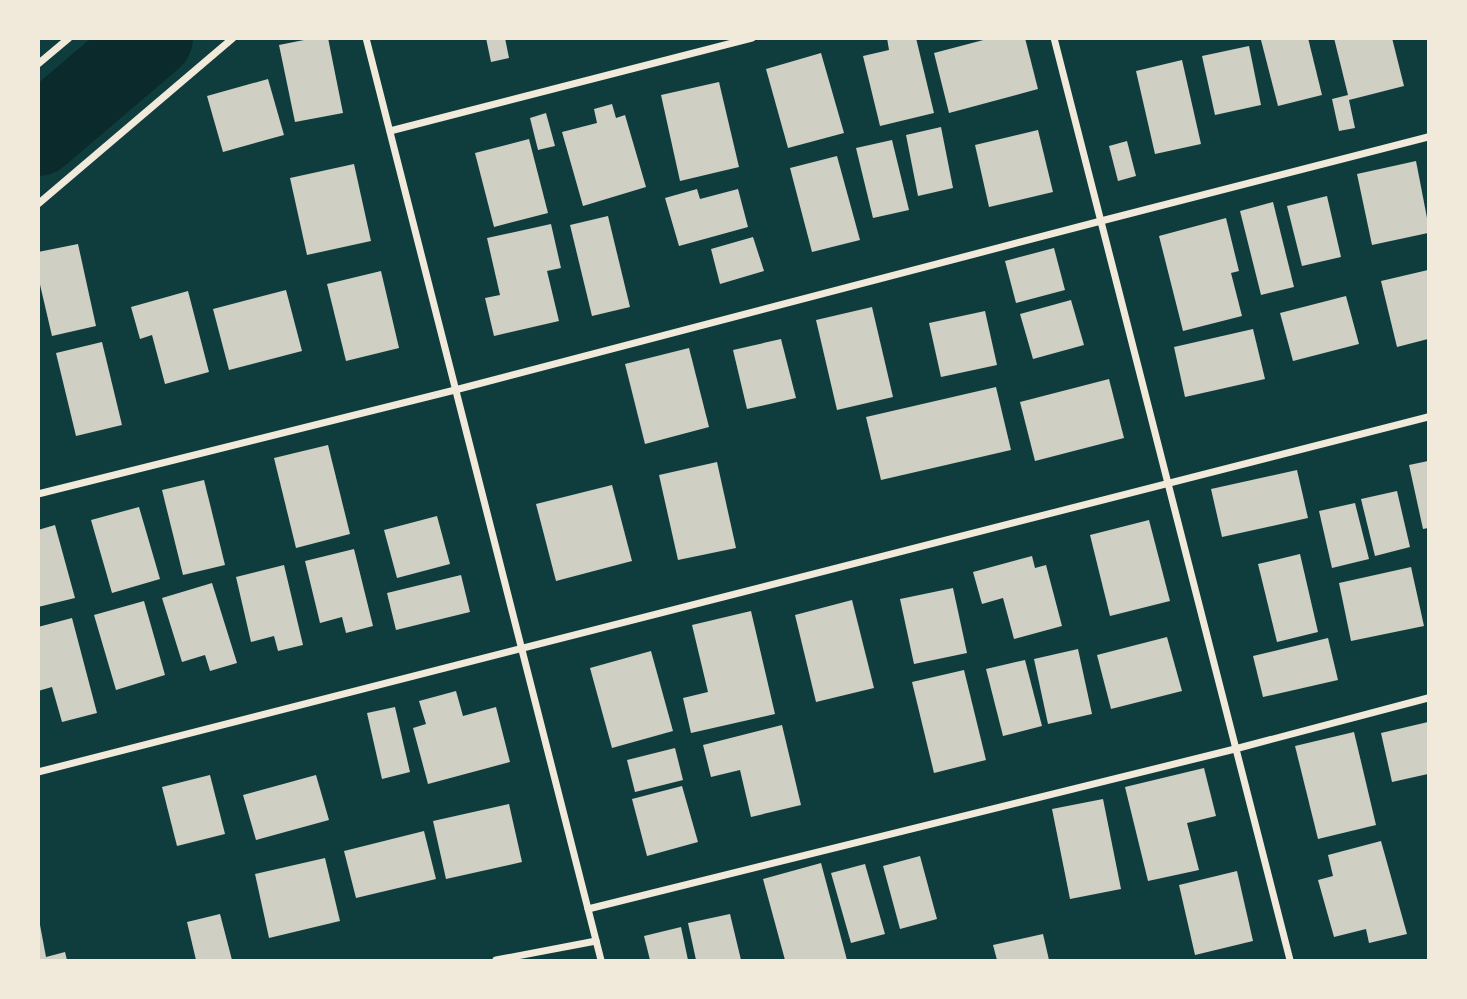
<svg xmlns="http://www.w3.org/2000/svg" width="1467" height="999" viewBox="0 0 1467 999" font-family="Montserrat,sans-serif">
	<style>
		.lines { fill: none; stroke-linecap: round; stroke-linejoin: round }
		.river { stroke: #0a2a2b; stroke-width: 80 }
		.building { fill: #cfcfc3 }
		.minor { stroke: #f1e9da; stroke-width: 7 }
	</style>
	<rect width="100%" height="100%" fill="#0f3d3e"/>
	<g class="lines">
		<path class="river" d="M38,136L153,38"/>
	</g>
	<g class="building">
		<path d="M314,38H328L343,113L295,122L279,45Z"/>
		<path d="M486,38H505L509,58L491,62Z"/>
		<path d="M887,38H916L934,113L880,126L863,56L889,50Z"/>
		<path d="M991,38H1025L1038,89L949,113L934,53Z"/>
		<path d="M1268,38H1308L1322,95L1278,106L1261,40Z"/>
		<path d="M1334,38H1392L1404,86L1349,100L1355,128L1339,131L1332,99L1348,95Z"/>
		<path d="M1249,46L1261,105L1215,115L1202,56Z"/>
		<path d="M821,53L844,133L788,148L766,69Z"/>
		<path d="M1182,60L1201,144L1155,154L1136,71Z"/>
		<path d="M268,79L284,135L223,152L207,96Z"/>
		<path d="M719,82L739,167L680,181L661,95Z"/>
		<path d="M612,104L616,118L625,115L646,187L583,206L562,132L597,123L594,109Z"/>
		<path d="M546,113L555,146L538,150L530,118Z"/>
		<path d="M941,127L953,188L918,196L906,135Z"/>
		<path d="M1038,130L1053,192L989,207L975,145Z"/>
		<path d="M529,139L548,213L494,227L475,153Z"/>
		<path d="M892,140L909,210L873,218L856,148Z"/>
		<path d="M1127,141L1136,176L1118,181L1109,146Z"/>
		<path d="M837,156L860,240L812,252L790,168Z"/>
		<path d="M1416,161L1428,223V233L1372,245L1357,174Z"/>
		<path d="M354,164L371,241L307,255L290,178Z"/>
		<path d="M697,189L700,199L738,189L748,227L679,246L665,198Z"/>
		<path d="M1327,196L1341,257L1302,266L1287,206Z"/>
		<path d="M1273,202L1294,287L1261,295L1240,211Z"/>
		<path d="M608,216L630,307L592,316L570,225Z"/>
		<path d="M1226,218L1239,271L1231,273L1242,316L1183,331L1159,236Z"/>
		<path d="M551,224L561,268L547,271L559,321L494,336L485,298L500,295L487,238Z"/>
		<path d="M753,237L764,271L720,284L711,249Z"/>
		<path d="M78,244L96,326L52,336L38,276V252Z"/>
		<path d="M1054,248L1065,290L1016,303L1005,261Z"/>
		<path d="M1428,270V339L1397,347L1381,281Z"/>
		<path d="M381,271L399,348L346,361L327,284Z"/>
		<path d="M286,290L302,351L229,370L213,309Z"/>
		<path d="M188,291L209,372L165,384L152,335L140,339L131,307Z"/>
		<path d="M1346,296L1359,344L1293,361L1280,313Z"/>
		<path d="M1071,300L1084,345L1033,359L1020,314Z"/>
		<path d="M872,307L893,397L837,410L816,320Z"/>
		<path d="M985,311L997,365L941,377L929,323Z"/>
		<path d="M1253,329L1265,379L1185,397L1174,347Z"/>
		<path d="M781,339L796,398L747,409L733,350Z"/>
		<path d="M102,342L122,425L76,436L56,353Z"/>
		<path d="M689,348L709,427L645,444L625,364Z"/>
		<path d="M1109,379L1124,438L1035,461L1020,402Z"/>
		<path d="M996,387L1011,450L881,480L866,417Z"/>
		<path d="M328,445L350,534L296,548L274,458Z"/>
		<path d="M1428,461V528L1423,529L1409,465Z"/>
		<path d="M717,462L736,548L678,560L659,475Z"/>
		<path d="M1297,470L1308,518L1222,537L1211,489Z"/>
		<path d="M204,480L225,565L183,575L162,490Z"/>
		<path d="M612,485L632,561L556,581L536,504Z"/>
		<path d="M1397,491L1410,547L1375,556L1361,499Z"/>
		<path d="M1355,503L1369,559L1332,568L1319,511Z"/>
		<path d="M139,507L160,579L112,593L91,520Z"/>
		<path d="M437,516L450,564L397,578L384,530Z"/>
		<path d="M1149,520L1170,601L1110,616L1090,535Z"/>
		<path d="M55,525L75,598L38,607V530Z"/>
		<path d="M354,549L373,626L346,633L342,617L320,623L305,561Z"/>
		<path d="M1300,554L1318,632L1277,642L1258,564Z"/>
		<path d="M1032,556L1035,568L1046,565L1062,626L1014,639L1003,598L982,604L973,572Z"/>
		<path d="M284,565L303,645L278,651L274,636L251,642L236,577Z"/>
		<path d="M1411,567L1424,626L1351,641L1339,583Z"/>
		<path d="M461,575L470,612L396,630L387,593Z"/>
		<path d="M212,583L237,663L210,671L205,655L182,662L162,598Z"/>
		<path d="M953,588L967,653L914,664L900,599Z"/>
		<path d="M852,600L874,688L816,702L795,615Z"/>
		<path d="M144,601L165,675L116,690L94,615Z"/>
		<path d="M751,611L775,714L691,733L683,698L708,692L692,625Z"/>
		<path d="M72,618L97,713L62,722L52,687L38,691V627Z"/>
		<path d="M1167,637L1182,691L1111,709L1097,655Z"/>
		<path d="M1328,638L1338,680L1263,697L1253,656Z"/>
		<path d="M1078,649L1092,714L1048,724L1034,659Z"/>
		<path d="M651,651L673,731L612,748L590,668Z"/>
		<path d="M1025,660L1042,726L1003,736L986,669Z"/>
		<path d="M964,670L986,760L934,773L912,682Z"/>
		<path d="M456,691L463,716L496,707L510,762L428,784L413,728L426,724L419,701Z"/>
		<path d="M395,707L410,772L382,779L367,713Z"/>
		<path d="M1428,722V774L1392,782L1381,733Z"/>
		<path d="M782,725L801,805L751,817L740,770L711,777L703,745Z"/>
		<path d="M1354,732L1376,825L1318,839L1295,746Z"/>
		<path d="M675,748L683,780L635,792L627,760Z"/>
		<path d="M1204,768L1216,816L1187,823L1199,870L1148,881L1125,787Z"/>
		<path d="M210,775L225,834L177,846L162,787Z"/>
		<path d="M316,775L329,820L256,840L243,795Z"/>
		<path d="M682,786L698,842L647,856L632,799Z"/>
		<path d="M1103,799L1121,889L1070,899L1052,809Z"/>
		<path d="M509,804L522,862L446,879L433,821Z"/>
		<path d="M424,831L436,879L356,898L344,851Z"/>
		<path d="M1381,841L1407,934L1369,943L1366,929L1334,937L1318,880L1333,876L1328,855Z"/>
		<path d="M920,856L937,919L900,929L883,866Z"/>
		<path d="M325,858L340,921L269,938L255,874Z"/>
		<path d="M821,863L847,960H785L763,879Z"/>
		<path d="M865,864L885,934L851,943L831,873Z"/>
		<path d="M1237,871L1253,941L1195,955L1179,885Z"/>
		<path d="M220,914L232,960H196L187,922Z"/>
		<path d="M730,914L741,960H696L688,923Z"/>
		<path d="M40,925L46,957L65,952L67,960H38Z"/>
		<path d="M681,927L688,960H650L644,936Z"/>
		<path d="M1043,934L1049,960H997L993,945Z"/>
	</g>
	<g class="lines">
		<g class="minor">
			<path d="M366,38L601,960"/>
			<path d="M1054,38L1290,960"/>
			<path d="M38,64L69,38"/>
			<path d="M390,131L752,38"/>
			<path d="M38,204L233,38"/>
			<path d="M38,494L455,390L1101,221L1428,137"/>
			<path d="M38,772L1428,417"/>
			<path d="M588,909L1235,749L1428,698"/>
			<path d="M496,960L596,941"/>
		</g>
	</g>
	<rect width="1467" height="999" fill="none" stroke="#f1e9da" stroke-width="80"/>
</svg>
